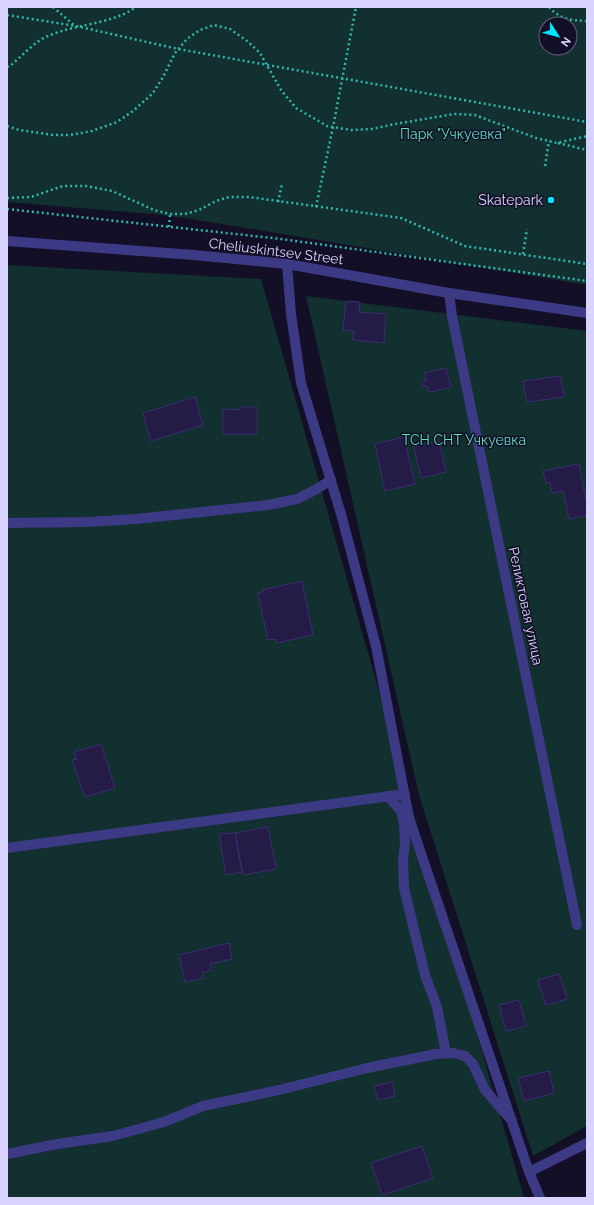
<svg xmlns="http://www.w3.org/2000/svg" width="594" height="1205" viewBox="0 0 594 1205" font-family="Raleway,sans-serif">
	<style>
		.green { fill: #12302f; fill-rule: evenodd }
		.building { fill: #241b47; stroke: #3b2d73 }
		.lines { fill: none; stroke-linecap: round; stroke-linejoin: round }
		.path { stroke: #2fb8b0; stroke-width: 2.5; stroke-dasharray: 2 3; stroke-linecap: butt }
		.lane { stroke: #3d3a85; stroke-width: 10 }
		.street { stroke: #3d3a85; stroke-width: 10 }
		.poi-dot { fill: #00e5ff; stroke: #130f26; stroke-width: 1.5 }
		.labels { text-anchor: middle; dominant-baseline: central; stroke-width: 3; stroke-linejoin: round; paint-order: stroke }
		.park-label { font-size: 14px; fill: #5fe0c0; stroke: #130f26 }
		.poi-label { font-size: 14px; fill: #d9d4ff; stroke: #130f26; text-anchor: end }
		.street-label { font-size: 14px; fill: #d9d4ff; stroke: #130f26 }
	</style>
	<rect width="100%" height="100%" fill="#130f26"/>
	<g class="green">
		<path d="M7,7H587V285L186,218L152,214L7,202ZM546,24H570V48H546Z"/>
		<path d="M7,265L261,279L524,1198H7Z"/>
		<path d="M306,296L587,331V1126L533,1156L419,795Z"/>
	</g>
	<g class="building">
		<path d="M346,301L360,302L359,312L386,314L384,343L353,340L354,331L343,330Z"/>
		<path d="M446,368L451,387L429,392L428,387L422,385V382L426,381L424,373Z"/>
		<path d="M560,376L564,397L527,402L523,381Z"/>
		<path d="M195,397L203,425L151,441L143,413Z"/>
		<path d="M240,407H257V434H223V409L239,410Z"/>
		<path d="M404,437L415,484L385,491L375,444Z"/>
		<path d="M439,441L446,472L421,478L414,447Z"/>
		<path d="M579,464L587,506V515L569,519L563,491L552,493L550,482L546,483L543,471Z"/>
		<path d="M302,581L313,635L277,643L276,639L268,640L258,593L263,592L262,590Z"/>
		<path d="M101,744L115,788L85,797L72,760L77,759L74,752Z"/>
		<path d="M268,827L276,869L243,875L235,833Z"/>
		<path d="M235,833L242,872L226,875L219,834Z"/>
		<path d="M229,943L232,959L210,964L211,970L202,973L203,978L185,982L179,955Z"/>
		<path d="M559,974L567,999L546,1005L538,980Z"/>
		<path d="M519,1000L526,1026L506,1031L499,1005Z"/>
		<path d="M549,1071L554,1093L524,1101L518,1078Z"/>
		<path d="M392,1082L395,1096L378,1100L374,1086Z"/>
		<path d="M422,1146L433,1178L382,1195L371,1163Z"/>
	</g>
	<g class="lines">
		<g class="path">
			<path d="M53,7L75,26"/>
			<path d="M549,7C561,20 570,20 587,21"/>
			<path d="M7,15L76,26L178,49L587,122"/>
			<path d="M7,67L10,66C21,57 35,41 48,36C75,24 113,24 136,7"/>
			<path d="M7,126L19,130L53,135H70L92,131L117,122L133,111L153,93L163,77L175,53L187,39L200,30L214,25L230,29L247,41L260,53L281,90L296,108L327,126L351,130L372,129L395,124L454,114L475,115L536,138L557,143L587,136"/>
			<path d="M558,143L587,150"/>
			<path d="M545,166L549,141"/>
			<path d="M7,198L31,197L63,186H86L112,191L154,210L170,214H185L199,210L216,201L229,197H249L401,218L465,246L587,264"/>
			<path d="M278,202L282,184"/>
			<path d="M316,207L333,127L356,7"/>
			<path d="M7,209L281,239L587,281"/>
			<path d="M169,227L170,214"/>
			<path d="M523,254L527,229"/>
		</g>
		<g class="lane">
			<path d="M7,523L88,522L136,519L268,505L297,499L315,490L331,480"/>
			<path d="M388,796L401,811L404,824L405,843L403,861L404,888L425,975L437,1007L446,1053"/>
			<path d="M7,848L405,794"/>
			<path d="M7,1154L57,1144L113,1136L164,1122L203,1106L279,1090L367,1068L436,1054L453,1053L465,1056L473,1064L485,1090L512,1121"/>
		</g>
		<g class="street">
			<path d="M7,241L194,255L287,264L449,293L587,313"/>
			<path d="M287,264L291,314L301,383L341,514L376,646L409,818L529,1172L540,1198"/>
			<path d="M449,293L452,316L577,925"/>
			<path d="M529,1172L587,1143"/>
		</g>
	</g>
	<circle class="poi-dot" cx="551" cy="200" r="4"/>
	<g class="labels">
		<g class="park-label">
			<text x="453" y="134">Парк "Учкуевка"</text>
			<text x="464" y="440">ТСН СНТ Учкуевка</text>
		</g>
		<g class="poi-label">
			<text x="543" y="200">Skatepark</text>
		</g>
		<g class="street-label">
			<text transform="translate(276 251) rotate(7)">Cheliuskintsev Street</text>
			<text transform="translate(526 606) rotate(78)">Реликтовая улица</text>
		</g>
	</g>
	<rect width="594" height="1205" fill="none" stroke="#d9d4ff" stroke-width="16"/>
	<g transform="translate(558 36) rotate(126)"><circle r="19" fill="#130f26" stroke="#625e7d"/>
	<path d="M0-3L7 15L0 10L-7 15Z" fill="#00e5ff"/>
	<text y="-6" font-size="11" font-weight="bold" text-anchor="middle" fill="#d9d4ff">N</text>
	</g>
</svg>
